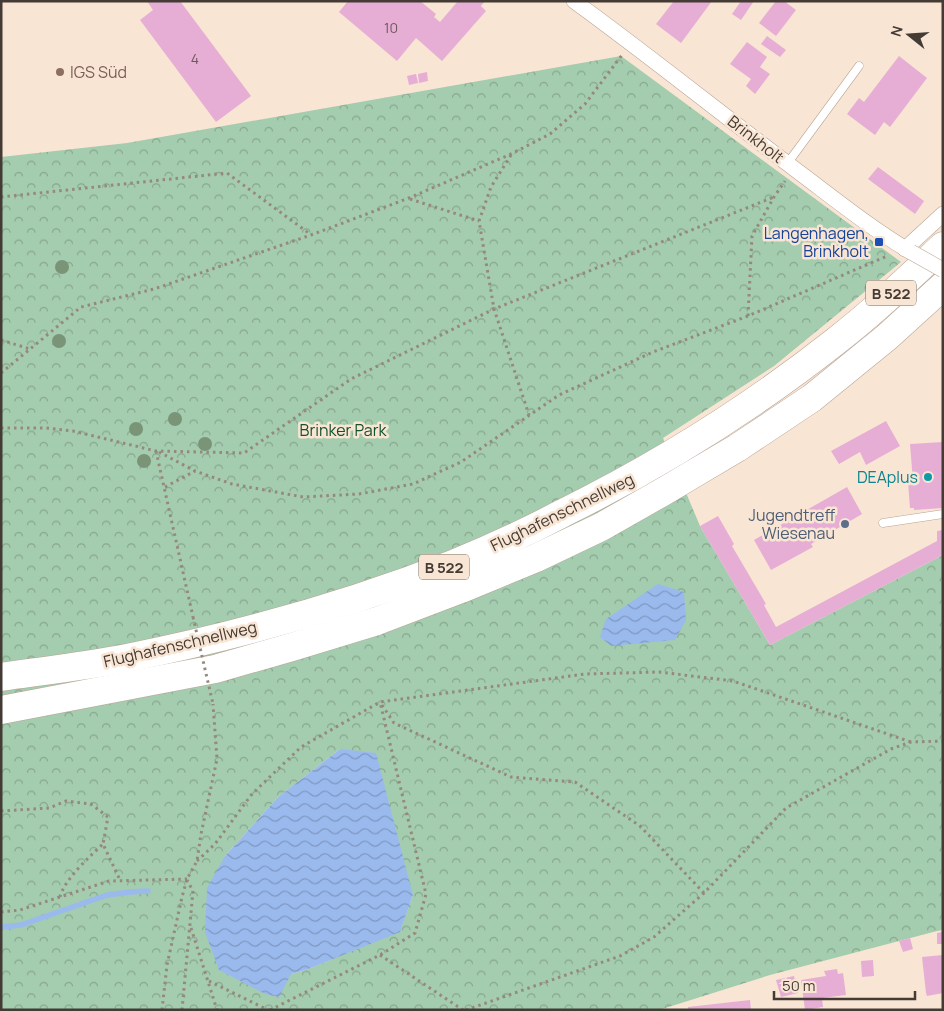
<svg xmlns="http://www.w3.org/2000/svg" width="944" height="1011" viewBox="0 0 944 1011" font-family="Manrope,sans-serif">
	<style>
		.park { fill: url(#park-crowns); fill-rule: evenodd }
		.water { fill: url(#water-waves) }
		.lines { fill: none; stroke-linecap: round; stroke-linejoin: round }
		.stream { stroke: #9abaee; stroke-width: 5.5 }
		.building { fill: #e6aed4 }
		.lane-casing { stroke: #b8a595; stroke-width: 9 }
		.street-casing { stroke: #b8a595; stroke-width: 16 }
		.highway-casing { stroke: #b8a595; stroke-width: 29 }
		.path { stroke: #95887c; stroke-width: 3; stroke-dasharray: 2.5 4; stroke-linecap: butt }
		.lane { stroke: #fff; stroke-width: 8 }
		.street { stroke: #fff; stroke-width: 15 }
		.highway { stroke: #fff; stroke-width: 28 }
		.street-bridge-casing { stroke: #b8a595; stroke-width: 16; stroke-linecap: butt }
		.path-bridge { stroke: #95887c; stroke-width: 3; stroke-dasharray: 2.5 4; stroke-linecap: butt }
		.street-bridge { stroke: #fff; stroke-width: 15 }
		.tree { fill: #7a9478 }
		.education-dot { fill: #8d6e63; stroke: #f9e5d4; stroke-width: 2 }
		.transit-dot { fill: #1a4fb4; stroke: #f9e5d4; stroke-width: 2 }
		.culture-dot { fill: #0f9aa8; stroke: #f9e5d4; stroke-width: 2 }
		.service-dot { fill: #5c6f8a; stroke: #f9e5d4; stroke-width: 2 }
		.labels { text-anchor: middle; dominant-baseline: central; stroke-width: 5; stroke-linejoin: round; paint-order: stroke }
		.number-label { font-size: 14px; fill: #6c585c }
		.shield { fill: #f9e5d4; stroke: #7a6e64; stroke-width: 1 }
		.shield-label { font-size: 15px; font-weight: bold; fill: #433b34 }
		.education-label { font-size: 16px; fill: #785e54; stroke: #f9e5d4; text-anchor: start }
		.street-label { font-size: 16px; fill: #433b34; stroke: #f9e5d4 }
		.transit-label { font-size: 16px; fill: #164399; stroke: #f9e5d4; text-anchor: end }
		.park-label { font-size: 16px; fill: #12522c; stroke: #f9e5d4 }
		.culture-label { font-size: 16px; fill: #0d838f; stroke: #f9e5d4; text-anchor: end }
		.service-label { font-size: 16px; fill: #4e5e75; stroke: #f9e5d4; text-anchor: end }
	</style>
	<defs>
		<pattern id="park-crowns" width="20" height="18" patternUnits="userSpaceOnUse" patternTransform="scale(1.25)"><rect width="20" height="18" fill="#a4ccae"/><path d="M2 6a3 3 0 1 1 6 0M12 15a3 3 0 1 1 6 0" fill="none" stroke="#87a78e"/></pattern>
		<pattern id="water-waves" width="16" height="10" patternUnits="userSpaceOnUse" patternTransform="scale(1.25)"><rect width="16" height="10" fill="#9abaee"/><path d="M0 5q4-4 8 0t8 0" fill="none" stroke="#7f98c2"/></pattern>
	</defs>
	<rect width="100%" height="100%" fill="#f9e5d4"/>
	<path class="park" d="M621,56L901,262L774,366L663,438L700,526L770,645L943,555V930L937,931L770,975L659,1010H1V157L127,143ZM340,749L413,895L400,931L306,970L291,974L225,856L278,797Z"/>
	<g class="water">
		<path d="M658,584L684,592L686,620L675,640L611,646L600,637L606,619Z"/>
		<path d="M340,749L376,753L413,895L400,932L306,970L291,974L279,997L265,994L219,970L205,932L207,888L225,856L278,797Z"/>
	</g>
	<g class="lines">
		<path class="stream" d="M1,927L21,925L107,895L130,892L148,891"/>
	</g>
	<g class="building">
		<path d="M147,1H180L251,96L216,122L140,20L153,10Z"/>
		<path d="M348,1H420L436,14L434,17L440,22L458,1H485L481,6L486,11L442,61L416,38L397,61L339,12Z"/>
		<path d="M674,1H712L681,43L656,24Z"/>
		<path d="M741,1H754L741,20L732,14Z"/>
		<path d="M776,1H784L796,10L776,36L759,23Z"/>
		<path d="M767,36L786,50L780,57L761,44Z"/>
		<path d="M747,42L767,57L760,67L770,74L755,94L746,86L751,79L730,64Z"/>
		<path d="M899,56L927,78L890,127L884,122L875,135L847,114L859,98L864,102Z"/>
		<path d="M427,72L428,81L419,83L418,74Z"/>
		<path d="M416,74L418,83L409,85L407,76Z"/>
		<path d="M878,167L924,201L915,214L868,179Z"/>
		<path d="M886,421L900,446L866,465L860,452L839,464L831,451Z"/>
		<path d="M943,442V508L914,510V508H910L908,482H913L910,444Z"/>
		<path d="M847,487L862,514L811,544L813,547L771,570L754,540Z"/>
		<path d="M718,516L734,544L732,546L766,604L764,605L776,627L937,541V531L943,530V555L770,645L700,526Z"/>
		<path d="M943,932V944H937V933Z"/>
		<path d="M910,938L913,949L903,952L899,941Z"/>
		<path d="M943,955V993L927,996L926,993L922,957Z"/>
		<path d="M873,960L874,976L862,977L861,961Z"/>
		<path d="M837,969L838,974L843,973L846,995L822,998L823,1007L805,1010L801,980L826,976L824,971Z"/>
		<path d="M794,976L798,993L781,997L776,980Z"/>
		<path d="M750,1000L751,1010H688V1007Z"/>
	</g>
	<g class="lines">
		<g class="lane-casing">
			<g id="lane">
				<path d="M787,164L859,66"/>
				<path d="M883,523L943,514"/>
			</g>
		</g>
		<g class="street-casing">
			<g id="street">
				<path d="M574,1C651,57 724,116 800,173C836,200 872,229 911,252"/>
				<path d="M905,249L943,214"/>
			</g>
		</g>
		<g class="highway-casing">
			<g id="highway">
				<path d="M1,677C43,671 86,666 127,658C237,636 348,605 453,564C490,549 527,532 563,513C660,465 751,408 836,341C873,312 908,279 943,246"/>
				<path d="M1,710L215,669L292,647L377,621L461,589L536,558L601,527L661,493L737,448L812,398L887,337L943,286"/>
			</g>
		</g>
		<g class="path">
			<path d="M511,155L491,187L479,221L494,309L529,415"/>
			<path d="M1,197L227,173L310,234"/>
			<path d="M410,199L479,221"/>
			<path d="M748,316L752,236L774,197L785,181"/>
			<path d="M1,340L30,349"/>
			<path d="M1,373L81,307L154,289L311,235L409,198L511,154L550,134L585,104L622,55"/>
			<path d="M1,428H46L73,431L156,451L244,453L351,379L494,309L774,197"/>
			<path d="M156,451L193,617"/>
			<path d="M159,452L195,471L232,484L303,497L359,494L413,484L461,462L559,395L653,352L748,316L887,256"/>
			<path d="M165,487L195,471"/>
			<path d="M382,705L394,723L511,777L575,782L640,826L704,893"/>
			<path d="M1,811L49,808L66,801L91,804L108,817L103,844L120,880"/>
			<path d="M197,861L215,844L252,794L301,747L380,702L585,674L659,672L733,681L911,742"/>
			<path d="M60,897C64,880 90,856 103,844"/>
			<path d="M1,912L20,910L109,881L187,879"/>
			<path d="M191,928L217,1010"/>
			<path d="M380,955L463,1010"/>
			<path d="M209,981L268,1010"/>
			<path d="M162,1010L167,965L182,897L187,879L197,861L201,834L217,759L213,704"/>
			<path d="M182,1010L193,891L187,880"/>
			<path d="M270,1010L380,955L415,933L426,894L380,702"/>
			<path d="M466,1010L620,956L654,937L704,893L786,808L891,749L911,742L943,741"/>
		</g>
		<use href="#lane" class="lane"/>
		<use href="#street" class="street"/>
		<use href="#highway" class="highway"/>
		<g class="street-bridge-casing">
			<path id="street-bridge" d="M911,252L943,270"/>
		</g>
		<path class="path-bridge" d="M193,617L213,704"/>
		<use href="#street-bridge" class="street-bridge"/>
	</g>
	<g class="tree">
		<circle cx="62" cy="267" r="7"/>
		<circle cx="59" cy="341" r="7"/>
		<circle cx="175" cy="419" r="7"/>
		<circle cx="136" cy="429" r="7"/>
		<circle cx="205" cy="444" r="7"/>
		<circle cx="144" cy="461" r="7"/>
	</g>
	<circle class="education-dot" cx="60" cy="72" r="5"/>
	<rect class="transit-dot" x="874" y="237" width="10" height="10" rx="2.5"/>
	<circle class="culture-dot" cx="928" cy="477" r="5"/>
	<circle class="service-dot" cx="845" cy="524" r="5"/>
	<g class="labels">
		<g class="number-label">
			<text x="391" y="27">10</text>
			<text x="195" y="58">4</text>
		</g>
		<g class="shield">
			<rect x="866" y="280.5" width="50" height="25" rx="4"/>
			<rect x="419" y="554.5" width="50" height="25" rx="4"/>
		</g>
		<g class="shield-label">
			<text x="891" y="293">B 522</text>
			<text x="444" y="567">B 522</text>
		</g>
		<g class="education-label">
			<text x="70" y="72">IGS Süd</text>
		</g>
		<g class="street-label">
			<text transform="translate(756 139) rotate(38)">Brinkholt</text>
			<text transform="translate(562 512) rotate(-26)">Flughafenschnellweg</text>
			<text transform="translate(180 644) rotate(-13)">Flughafenschnellweg</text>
		</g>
		<g class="transit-label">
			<text x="869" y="233">Langenhagen,<tspan x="869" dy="18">Brinkholt</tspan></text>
		</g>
		<g class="park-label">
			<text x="343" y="430">Brinker Park</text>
		</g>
		<g class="culture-label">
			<text x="918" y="477">DEAplus</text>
		</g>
		<g class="service-label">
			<text x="835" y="515">Jugendtreff<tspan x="835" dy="18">Wiesenau</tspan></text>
		</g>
	</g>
	<rect width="944" height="1011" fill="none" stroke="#433b34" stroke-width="5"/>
	<g transform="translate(909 35) rotate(287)" stroke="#f9e5d4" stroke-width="4" paint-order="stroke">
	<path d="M0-4L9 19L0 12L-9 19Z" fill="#433b34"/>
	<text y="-8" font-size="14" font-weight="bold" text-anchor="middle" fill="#433b34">N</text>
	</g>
	<path d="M774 991v8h141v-8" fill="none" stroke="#433b34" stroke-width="2.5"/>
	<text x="782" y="991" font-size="15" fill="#433b34" stroke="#f9e5d4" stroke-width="4" paint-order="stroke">50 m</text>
</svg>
